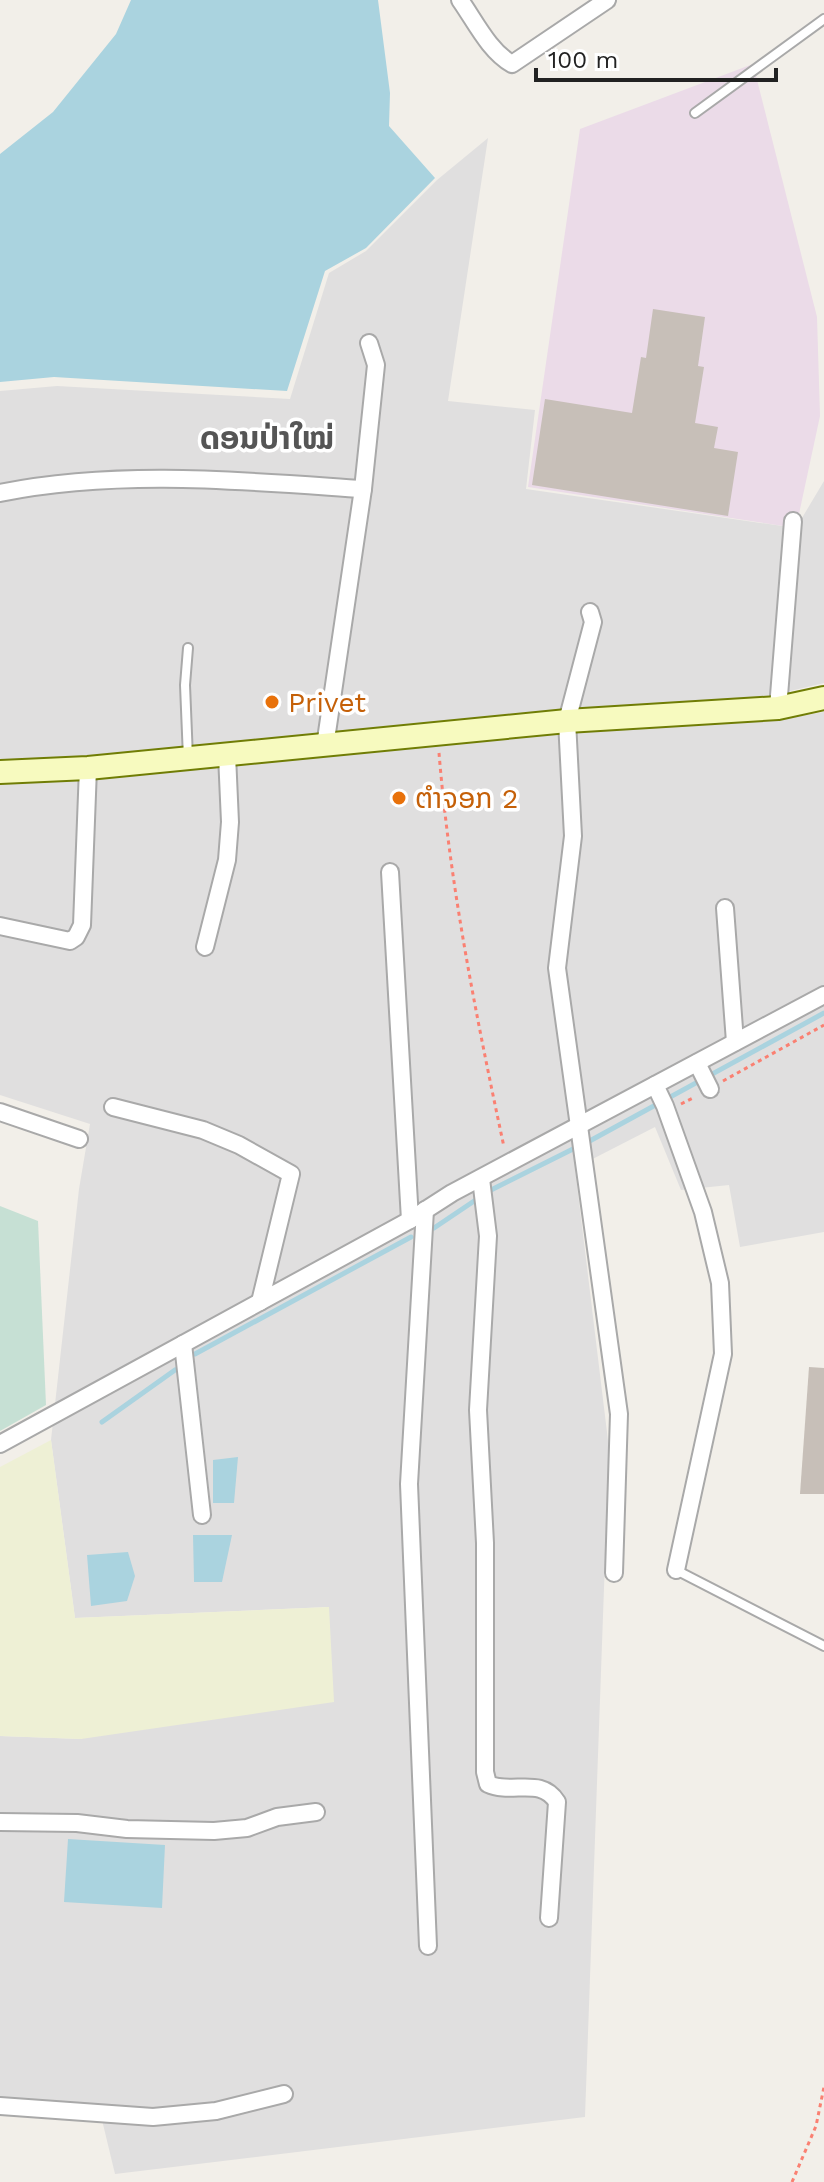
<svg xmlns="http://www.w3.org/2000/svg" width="824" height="2182" viewBox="0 0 824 2182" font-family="'Work Sans','Noto Sans Lao',sans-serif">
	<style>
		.residential { fill: #e0dfdf }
		.industrial { fill: #ebdbe8 }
		.farmland { fill: #eef0d5 }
		.wetland { fill: #c6e0d4 }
		.water { fill: #aad3df }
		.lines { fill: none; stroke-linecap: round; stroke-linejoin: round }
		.stream { stroke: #aad3df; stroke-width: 5 }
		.building { fill: #c7bfb8 }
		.lane-casing { stroke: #a9a9a9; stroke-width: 12 }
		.street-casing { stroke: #a9a9a9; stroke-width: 20 }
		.secondary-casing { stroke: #707d05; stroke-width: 26 }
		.path { stroke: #fa8072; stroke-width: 3; stroke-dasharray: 4 4; stroke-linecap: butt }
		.lane { stroke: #fff; stroke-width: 8 }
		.street { stroke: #fff; stroke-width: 16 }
		.secondary { stroke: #f7fabf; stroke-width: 22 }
		.food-dot { fill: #e8710a; stroke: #fff; stroke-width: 3 }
		.labels { text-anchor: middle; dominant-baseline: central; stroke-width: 7; stroke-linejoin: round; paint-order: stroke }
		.food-label { font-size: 28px; fill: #c56008; stroke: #fff; text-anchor: start }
		.quarter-label { font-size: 32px; font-weight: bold; fill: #555; stroke: #fff }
	</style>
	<rect width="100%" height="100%" fill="#f2efe9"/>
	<g class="residential">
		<path d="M488,138L448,401L535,410L526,489L796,528L824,481V683L769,696L592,710L90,759L0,763V391L57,386L290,399L329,273L366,251L437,180Z"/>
		<path d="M824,712V1232L740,1247L729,1185L681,1190L655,1127L575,1168L609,1449L585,2117L115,2174L102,2120L0,2107V1736L81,1739L328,1607L75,1618L51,1440L79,1189L90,1124L0,1095V780L584,728L784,719Z"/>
	</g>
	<path class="industrial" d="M753,64L817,317L820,416L796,528L528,487L580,129Z"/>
	<path class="farmland" d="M51,1440L75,1618L329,1607L334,1702L81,1739L0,1736V1467Z"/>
	<path class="wetland" d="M0,1206L38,1221L46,1405L0,1431Z"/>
	<g class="water">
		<path d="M131,0H378L390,93L389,126L435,178L366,248L325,271L287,391L54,377L0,382V154L53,112L116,34Z"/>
		<path d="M238,1457L234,1503H213V1460Z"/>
		<path d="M193,1535H232L222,1582H194Z"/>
		<path d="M128,1552L135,1576L127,1601L91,1606L87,1555Z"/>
		<path d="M68,1839L165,1845L162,1908L64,1902Z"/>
	</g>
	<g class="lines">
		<g class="stream">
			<path d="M586,1143L824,1013"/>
			<path d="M434,1228L489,1191L573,1149"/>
			<path d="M195,1354L411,1237"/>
			<path d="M102,1422L175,1370"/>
		</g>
	</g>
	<g class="building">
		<path d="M653,309L705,317L698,366L704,367L695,423L718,427L714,448L738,452L728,516L532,485L545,399L632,413L641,357L646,358Z"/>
		<path d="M809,1367L824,1368V1494H800Z"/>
	</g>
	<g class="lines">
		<g class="lane-casing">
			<g id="lane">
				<path d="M695,113L824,19"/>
				<path d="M188,648L185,685L188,758"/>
				<path d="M676,1570L824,1646"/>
			</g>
		</g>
		<g class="street-casing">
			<g id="street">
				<path d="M460,0C475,21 489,51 512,64L607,0"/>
				<path d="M0,493C119,469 243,481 363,489"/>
				<path d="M590,612L593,622L567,721L573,836L557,968L619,1414L614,1573"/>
				<path d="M778,708L793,521"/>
				<path d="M325,746L363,489L376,365L369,343"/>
				<path d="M390,872L410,1220"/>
				<path d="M725,908L735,1042"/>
				<path d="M0,926L70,941L76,937L82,925L88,768"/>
				<path d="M205,947L227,860L230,822L227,755"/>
				<path d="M697,1063L710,1089"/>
				<path d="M655,1085L665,1106L703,1212L720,1283L723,1354L676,1570"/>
				<path d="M113,1107L203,1130L239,1145L291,1174L260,1302"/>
				<path d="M0,1112L79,1139"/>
				<path d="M481,1179L488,1236L478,1410L485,1543V1772L488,1784C512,1795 541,1776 557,1802L549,1918"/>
				<path d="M425,1210L409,1484L428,1946"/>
				<path d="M183,1344L202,1515"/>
				<path d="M0,1444L410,1220L452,1193L824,995"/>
				<path d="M0,1822L77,1823L127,1829L214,1831L247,1828L277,1817L316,1812"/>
				<path d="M0,2106L153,2117L216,2111L284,2094"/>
			</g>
		</g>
		<g class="secondary-casing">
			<path id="secondary" d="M0,772L88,768L567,721L778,708L824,698"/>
		</g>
		<g class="path">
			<path d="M439,753C450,886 476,1016 504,1147"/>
			<path d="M723,1081L824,1025"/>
			<path d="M681,1104L695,1097"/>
			<path d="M792,2182L816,2126L824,2087"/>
		</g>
		<use href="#lane" class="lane"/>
		<use href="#street" class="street"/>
		<use href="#secondary" class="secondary"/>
	</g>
	<g class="food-dot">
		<circle cx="272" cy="702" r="8"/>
		<circle cx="399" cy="798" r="8"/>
	</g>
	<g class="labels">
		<g class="food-label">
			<text x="288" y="702">Privet</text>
			<text x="415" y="798">ຕຳຈອກ 2</text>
		</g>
		<g class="quarter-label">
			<text x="267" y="438">ດອນປ່າໃໝ່</text>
		</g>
	</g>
	<path d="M536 68v12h240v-12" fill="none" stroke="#222222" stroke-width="4"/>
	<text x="548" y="68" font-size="24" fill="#222222" stroke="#ffffff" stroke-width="6" paint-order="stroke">100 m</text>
</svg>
